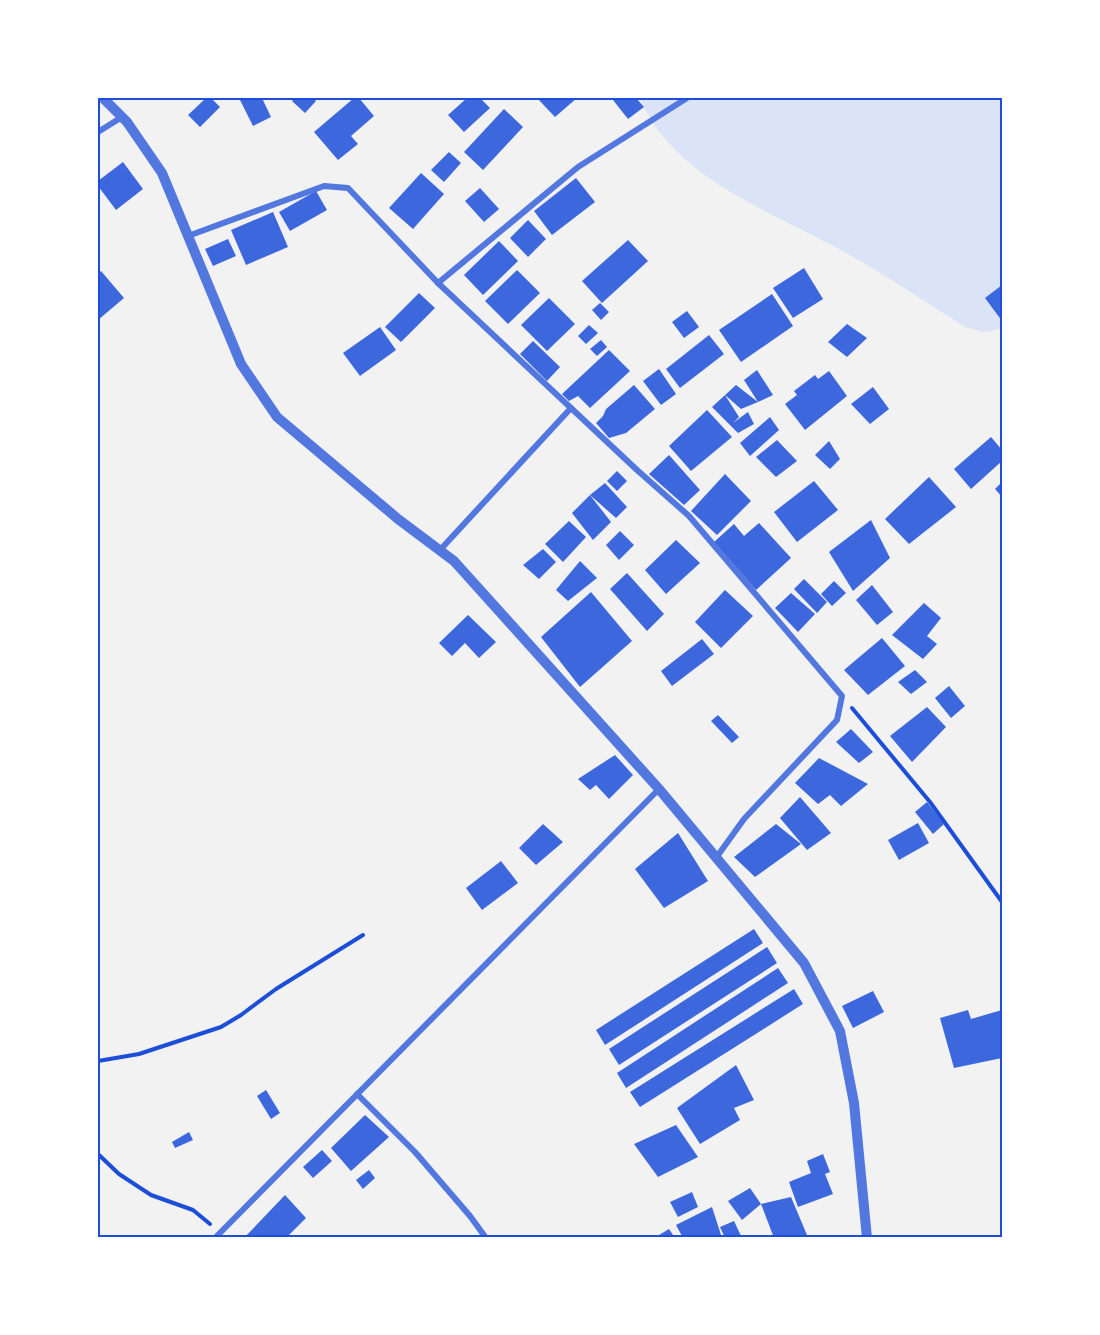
<svg xmlns="http://www.w3.org/2000/svg" width="1100" height="1335" viewBox="0 0 1100 1335" font-family="'Work Sans',sans-serif">
	<style>
		.green { fill: #dbe4f7 }
		.building { fill: #3d67dc }
		.lines { fill: none; stroke-linecap: round; stroke-linejoin: round }
		.path { stroke: #1d4ed8; stroke-width: 4 }
		.minor { stroke: #5277de; stroke-width: 6 }
		.tertiary { stroke: #5277de; stroke-width: 10 }
		.neatline { fill: none; stroke: #1d4ed8; stroke-width: 2 }
	</style>
	<rect width="100%" height="100%" fill="#f2f2f2"/>
	<path class="green" d="M639,98H1002V329L983,332L965,327C925,302 886,275 844,252C780,215 700,189 655,126C649,117 644,107 639,98Z"/>
	<g class="building">
		<path d="M206,98H211L220,107L200,127L188,115Z"/>
		<path d="M245,98H262L271,117L253,126L240,100Z"/>
		<path d="M294,98H313L316,101L305,113L292,101Z"/>
		<path d="M354,98H359L374,116L351,136L358,144L338,160L314,132Z"/>
		<path d="M467,98H480L490,108L464,132L448,115Z"/>
		<path d="M537,98H577L555,117Z"/>
		<path d="M615,98H636L644,107L628,119L613,100Z"/>
		<path d="M504,109L523,127L483,170L464,152Z"/>
		<path d="M449,152L461,163L444,182L431,170Z"/>
		<path d="M123,162L143,189L116,210L98,186V181Z"/>
		<path d="M421,173L444,194L413,229L389,208Z"/>
		<path d="M576,178L595,202L552,235L534,211Z"/>
		<path d="M480,188L499,209L484,222L465,201Z"/>
		<path d="M316,191L327,210L290,231L279,212Z"/>
		<path d="M273,212L288,247L246,265L231,230Z"/>
		<path d="M528,220L546,239L528,257L510,238Z"/>
		<path d="M228,239L236,256L213,266L205,249Z"/>
		<path d="M628,240L648,261L602,303L582,281Z"/>
		<path d="M499,241L518,261L483,295L464,275Z"/>
		<path d="M804,268L823,299L793,318L773,288Z"/>
		<path d="M517,270L540,293L508,324L485,301Z"/>
		<path d="M101,271L124,298L98,320V274Z"/>
		<path d="M1002,285V321L985,298Z"/>
		<path d="M419,293L435,308L401,342L385,327Z"/>
		<path d="M772,294L793,326L741,362L719,330Z"/>
		<path d="M549,298L575,324L547,351L521,325Z"/>
		<path d="M600,303L609,312L601,320L592,310Z"/>
		<path d="M687,311L699,327L684,338L672,322Z"/>
		<path d="M847,324L867,338L847,357L828,342Z"/>
		<path d="M589,325L598,333L586,344L578,336Z"/>
		<path d="M380,327L396,350L360,376L343,353Z"/>
		<path d="M709,335L724,354L680,388L666,369Z"/>
		<path d="M601,340L607,347L597,356L590,349Z"/>
		<path d="M533,341L560,367L547,381L520,354Z"/>
		<path d="M609,350L630,371L590,408L578,396L569,401L562,394Z"/>
		<path d="M659,369L676,394L661,405L643,381Z"/>
		<path d="M757,370L773,395L758,402L744,380Z"/>
		<path d="M829,371L847,396L805,430L785,404L797,395L794,391L815,375L818,379Z"/>
		<path d="M634,385L655,409L626,433L609,438L596,423L603,416L606,409Z"/>
		<path d="M736,385L758,402L741,409L725,395L739,417L733,423L748,412L754,424L738,433L712,407Z"/>
		<path d="M873,387L889,409L870,424L851,404Z"/>
		<path d="M707,410L732,437L691,471L669,446Z"/>
		<path d="M770,417L779,430L750,456L740,443Z"/>
		<path d="M991,437L1002,450V461L971,489L954,469Z"/>
		<path d="M777,440L797,461L776,477L756,457Z"/>
		<path d="M829,441L840,459L830,469L815,455Z"/>
		<path d="M669,455L700,490L684,505L649,474Z"/>
		<path d="M617,471L627,481L617,491L607,481Z"/>
		<path d="M725,474L751,501L717,535L691,511Z"/>
		<path d="M929,477L956,507L909,544L885,519Z"/>
		<path d="M814,481L838,510L797,542L774,512Z"/>
		<path d="M1002,482V497L995,489Z"/>
		<path d="M605,483L627,507L616,518L590,495Z"/>
		<path d="M590,495L611,522L593,540L572,513Z"/>
		<path d="M871,520L890,558L853,591L829,552Z"/>
		<path d="M569,521L586,537L563,562L545,544Z"/>
		<path d="M759,523L791,558L756,590L714,542L734,524L744,536Z"/>
		<path d="M620,531L634,545L619,560L606,545Z"/>
		<path d="M676,540L700,563L666,594L645,570Z"/>
		<path d="M543,549L556,562L539,579L523,565Z"/>
		<path d="M580,561L597,578L568,601L556,590Z"/>
		<path d="M627,573L664,614L647,631L610,589Z"/>
		<path d="M804,579L827,602L817,613L794,589Z"/>
		<path d="M834,581L846,593L832,606L821,594Z"/>
		<path d="M872,585L893,612L877,625L856,600Z"/>
		<path d="M725,590L753,616L721,648L695,622Z"/>
		<path d="M591,592L632,641L580,687L541,637Z"/>
		<path d="M791,593L815,614L798,632L775,608Z"/>
		<path d="M924,603L941,618L927,636L937,644L923,659L892,635Z"/>
		<path d="M468,615L496,642L479,658L465,643L452,656L439,643Z"/>
		<path d="M882,638L905,666L868,695L844,670Z"/>
		<path d="M702,639L714,654L672,686L661,671Z"/>
		<path d="M915,670L927,682L911,694L898,682Z"/>
		<path d="M949,686L965,706L951,718L935,698Z"/>
		<path d="M927,707L946,727L912,762L890,736Z"/>
		<path d="M718,715L739,737L732,743L711,721Z"/>
		<path d="M851,729L873,752L859,763L836,742Z"/>
		<path d="M615,755L633,775L609,799L596,785L590,790L578,779Z"/>
		<path d="M819,758L868,784L841,806L830,795L818,804L795,783Z"/>
		<path d="M800,797L831,833L807,850L780,818Z"/>
		<path d="M927,802L944,824L933,834L915,812Z"/>
		<path d="M918,823L929,843L899,860L888,840Z"/>
		<path d="M543,824L563,842L536,865L519,848Z"/>
		<path d="M776,824L801,844L755,877L734,857Z"/>
		<path d="M678,833L708,881L664,908L635,869Z"/>
		<path d="M501,861L518,883L482,910L466,888Z"/>
		<path d="M754,929L763,943L605,1045L596,1030Z"/>
		<path d="M767,947L777,963L619,1065L609,1049Z"/>
		<path d="M778,968L788,983L626,1088L617,1073Z"/>
		<path d="M794,989L803,1004L640,1107L630,1092Z"/>
		<path d="M873,991L884,1012L853,1028L842,1006Z"/>
		<path d="M968,1010L971,1019L1002,1010V1058L954,1068L940,1018Z"/>
		<path d="M736,1065L754,1100L734,1108L740,1120L700,1144L677,1108Z"/>
		<path d="M266,1090L280,1113L271,1119L257,1096Z"/>
		<path d="M365,1115L389,1137L351,1171L331,1148Z"/>
		<path d="M676,1125L698,1157L658,1177L634,1144Z"/>
		<path d="M189,1132L193,1140L175,1148L172,1142Z"/>
		<path d="M322,1150L332,1161L313,1178L303,1167Z"/>
		<path d="M823,1154L830,1172L825,1174L833,1194L798,1207L789,1182L811,1173L807,1161Z"/>
		<path d="M369,1170L375,1178L363,1189L356,1180Z"/>
		<path d="M750,1188L761,1204L742,1220L728,1201Z"/>
		<path d="M692,1192L698,1207L678,1217L670,1202Z"/>
		<path d="M285,1195L306,1218L286,1238H244Z"/>
		<path d="M791,1197L807,1235L793,1238H774L761,1204Z"/>
		<path d="M712,1207L722,1238H683L676,1225Z"/>
		<path d="M734,1221L742,1238H725L720,1227Z"/>
		<path d="M669,1229L675,1238H654Z"/>
	</g>
	<g class="lines">
		<g class="path">
			<path d="M852,708L930,802L1002,902"/>
			<path d="M98,1061L139,1054L221,1027L241,1015L276,989L363,935"/>
			<path d="M98,1154L119,1174L151,1195L193,1210L210,1224"/>
		</g>
		<g class="minor">
			<path d="M98,132L122,117"/>
			<path d="M188,236L324,186L348,188L438,283L637,470L689,516L842,696L837,720L744,819L716,858"/>
			<path d="M438,283L578,167L687,98"/>
			<path d="M440,550L571,408"/>
			<path d="M357,1094L415,1152L470,1216L486,1238"/>
			<path d="M215,1238L659,789"/>
		</g>
		<path class="tertiary" d="M103,98L127,122L162,173L241,364L277,417L398,519L454,561L659,789L804,963L840,1031L854,1103L867,1238"/>
	</g>
	<rect width="1100" height="1335" fill="none" stroke="#ffffff" stroke-width="198"/>
	<rect x="99" y="99" width="902" height="1137" class="neatline"/>
</svg>
